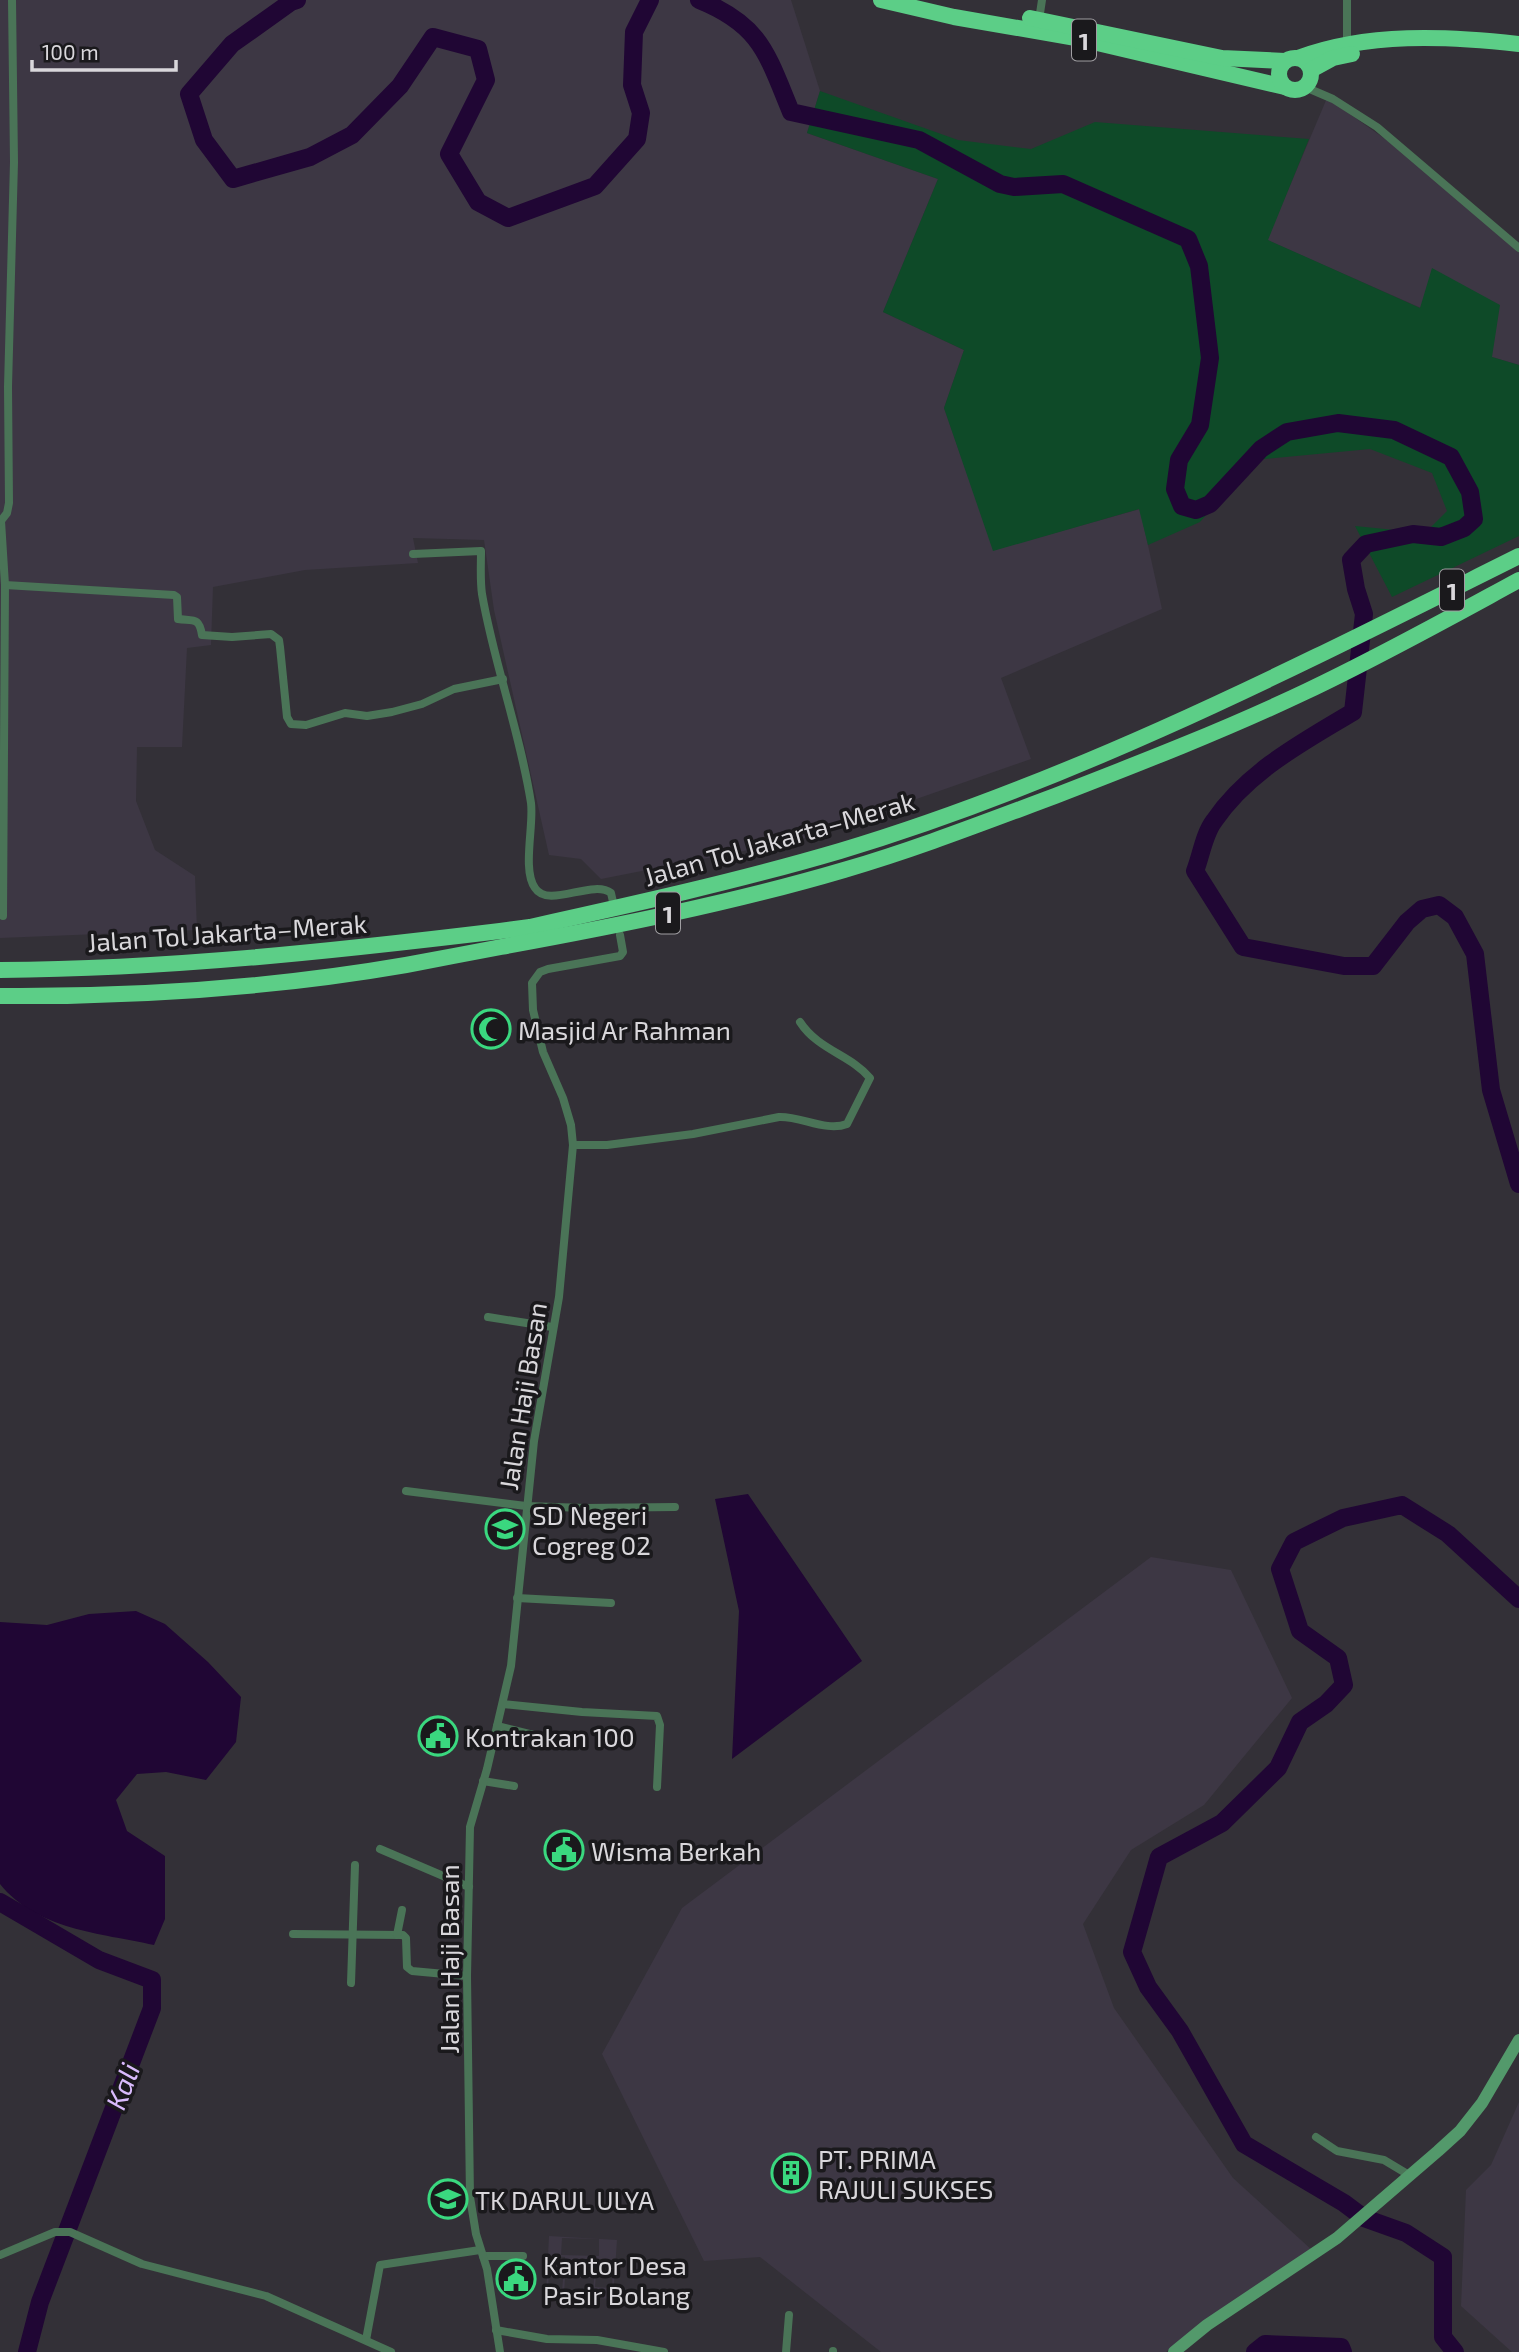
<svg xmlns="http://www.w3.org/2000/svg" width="1519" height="2352" viewBox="0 0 1519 2352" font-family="'Exo 2',sans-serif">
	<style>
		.built { fill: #3d3744; fill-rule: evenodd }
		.green { fill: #0e4a28 }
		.water { fill: #200634 }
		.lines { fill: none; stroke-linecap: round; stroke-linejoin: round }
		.river { stroke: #200634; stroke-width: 18 }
		.street { stroke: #4a7457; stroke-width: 8 }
		.secondary { stroke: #53996b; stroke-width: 12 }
		.highway { stroke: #5cce87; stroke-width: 16 }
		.labels { text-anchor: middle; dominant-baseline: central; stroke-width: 7; stroke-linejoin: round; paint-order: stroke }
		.shield { fill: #1a191c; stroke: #a09ea2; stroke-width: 2 }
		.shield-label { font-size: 24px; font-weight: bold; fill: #d9d7db }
		.street-label { font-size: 26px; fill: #d9d7db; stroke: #1a191c }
		.poi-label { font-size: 26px; fill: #d9d7db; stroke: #1a191c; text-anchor: start }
		.water-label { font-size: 28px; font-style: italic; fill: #d9bbfc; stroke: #1a191c }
	</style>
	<rect width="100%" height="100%" fill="#333037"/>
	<g class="built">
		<path d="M0,0H791L820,91L807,133L938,179L883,312L964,350L944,408L994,550L1140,509L1162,609L1001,678L1031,759L799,840L601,879L581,859L549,855L494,610L484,540L413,538L418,563L305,570L213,587L211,645L187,648L182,747H137L136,801L155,850L195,876L197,930L0,938Z"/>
		<path d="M1327,98L1412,158L1519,249V365L1492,357L1432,269L1421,308L1267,240Z"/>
		<path d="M1151,1557L1231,1570L1292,1698L1204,1805L1131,1850L1083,1924L1114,2008L1233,2178L1313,2251L1190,2332L1166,2352H881L760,2257L704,2261L602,2054L682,1908Z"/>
		<path d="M1519,2102V2352H1512L1461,2306L1466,2190L1491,2165Z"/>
		<path d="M549,2236L617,2240L613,2299L546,2295ZM562,2238L599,2239V2256L561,2255ZM550,2256L565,2257L562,2291L548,2290ZM597,2263L613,2264L612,2288L595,2287ZM565,2278H594L593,2296L564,2295Z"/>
	</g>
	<path class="green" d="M820,91L958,140L1031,149L1095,122L1309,139L1268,240L1420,308L1432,268L1500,305L1492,357L1519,365V536L1392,597L1355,526L1425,533L1447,511L1432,473L1370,449L1255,460L1200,522L1148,545L1139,509L993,551L944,408L964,350L883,312L938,179L807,133Z"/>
	<g class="water">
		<path d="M748,1494L862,1661L732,1759L739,1611L715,1499Z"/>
		<path d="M136,1611L165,1624L208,1662L241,1697L236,1742L206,1780L166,1772L137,1774L116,1800L127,1831L165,1856V1919L154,1945C100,1933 37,1930 0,1884V1622L47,1625L89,1614Z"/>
	</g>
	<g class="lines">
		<g class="river">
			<path d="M297,0L291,2L232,44L189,94L204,140L233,179L310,157L352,135L400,86L433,37L478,49L486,80L449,154L478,202L508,218L595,186L637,139L641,113L632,85L634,32L650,0"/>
			<path d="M699,0C761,25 767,54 791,112L919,140L1000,184L1014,187L1063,184L1188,239L1199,266L1210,358L1200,425L1179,460L1175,489L1182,506L1196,510L1210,504L1261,449L1287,432L1338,423L1394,430L1451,457L1470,492L1474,519L1464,528L1441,537L1413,534L1366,544L1351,560L1356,589L1364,614L1353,712C1303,742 1248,771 1214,821C1204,834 1201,856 1195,871L1243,947L1344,966H1373L1407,922L1422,909L1439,905L1455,917L1475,954L1491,1090L1519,1184"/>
			<path d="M0,1902L99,1960L152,1980V2008L40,2302L27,2352"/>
			<path d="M1255,2352L1265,2344L1341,2347L1343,2352"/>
			<path d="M1455,2352L1443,2337V2257L1406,2233L1364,2218L1344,2203L1244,2144L1180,2031L1148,1987L1132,1952L1159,1857L1222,1823L1278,1768L1300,1722L1326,1704L1344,1685L1338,1658L1300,1631L1280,1569L1294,1542L1343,1518L1402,1505L1448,1534L1519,1599"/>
		</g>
		<g class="street">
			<path d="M1039,20L1042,0"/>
			<path d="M1347,46V0"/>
			<path d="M1305,87L1333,99L1377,127L1519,248"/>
			<path d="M1,521L5,585L3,916"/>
			<path d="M0,522L7,513L9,503L8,387L14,162L12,0"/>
			<path d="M413,554L481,551C481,565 480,580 482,594C494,664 520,732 531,803C534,826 522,870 535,888C548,909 593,879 611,893L613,902"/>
			<path d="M5,585L174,595L177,597L178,619C194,621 199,617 202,635L232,637L271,634L279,640L280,647L287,717L291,724L306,725L345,713L367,716L392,712L422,704L454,689L503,679"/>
			<path d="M573,1145H607L693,1134L779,1117C801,1116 826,1132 847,1124L870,1078C851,1055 818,1050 800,1022"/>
			<path d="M488,1317L552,1327"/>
			<path d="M406,1491L526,1506L585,1508L675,1507"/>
			<path d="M517,1598L611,1603"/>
			<path d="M503,1704L582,1712L657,1716L660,1725L657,1787"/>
			<path d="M497,1726L570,1744"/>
			<path d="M483,1781L514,1786"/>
			<path d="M380,1849L469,1887"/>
			<path d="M293,1934L403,1935L406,1938L407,1967L412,1971L467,1976"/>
			<path d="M397,1935L402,1910"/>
			<path d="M351,1983L355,1865"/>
			<path d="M1316,2137L1337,2151L1384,2160L1409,2175"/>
			<path d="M0,2255L55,2232H70L142,2264L266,2296L391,2352"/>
			<path d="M483,2256H523"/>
			<path d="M496,2330L547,2339L597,2340L664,2352"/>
			<path d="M366,2340L380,2265L480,2250"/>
			<path d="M500,2352L487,2269L476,2234L470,2197L467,1976L470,1827L487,1769L511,1666L534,1441L559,1297L573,1145L571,1125L563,1098L543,1052L533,1010L532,983L540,972L548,969L620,956L623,952L620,935"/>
			<path d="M786,2352L789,2315"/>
			<path d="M833,2352V2351"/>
		</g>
		<path class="secondary" d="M1174,2352L1207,2325L1337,2238L1438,2151L1460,2131L1482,2103L1519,2040"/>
		<g class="highway">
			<path d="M881,0L954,17L1076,38L1285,87"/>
			<path d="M1030,18L1222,58L1285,61"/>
			<circle cx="1295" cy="74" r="16"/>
			<path d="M1298,58C1367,32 1447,36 1519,44"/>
			<path d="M1311,70L1333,58L1352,54"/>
			<path d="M0,970C168,969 334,951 500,931L530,927C634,904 738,881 840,851C1077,780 1298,666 1519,556"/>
			<path d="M0,996C135,997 273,988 406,965C438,959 469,953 501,947C616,926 732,903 844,870C916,849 985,822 1055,796C1140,763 1225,730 1307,691C1379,657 1449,618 1519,580"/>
		</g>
	</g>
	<defs>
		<g id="mosque-ring" transform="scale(2.0125)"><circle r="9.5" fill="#1a191c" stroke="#3ad87f" stroke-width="1.5"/><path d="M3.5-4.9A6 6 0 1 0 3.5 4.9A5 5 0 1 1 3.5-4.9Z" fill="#3ad87f"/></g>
		<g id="school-ring" transform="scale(2.0125)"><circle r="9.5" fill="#1a191c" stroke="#3ad87f" stroke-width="1.5"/><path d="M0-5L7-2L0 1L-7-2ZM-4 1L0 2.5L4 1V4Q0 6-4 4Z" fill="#3ad87f"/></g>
		<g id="civic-ring" transform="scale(2.0125)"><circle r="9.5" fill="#1a191c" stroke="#3ad87f" stroke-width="1.5"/><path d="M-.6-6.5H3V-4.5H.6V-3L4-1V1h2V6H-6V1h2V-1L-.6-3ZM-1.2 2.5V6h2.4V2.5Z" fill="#3ad87f"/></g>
		<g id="building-ring" transform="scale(2.0125)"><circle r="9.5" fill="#1a191c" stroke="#3ad87f" stroke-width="1.5"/><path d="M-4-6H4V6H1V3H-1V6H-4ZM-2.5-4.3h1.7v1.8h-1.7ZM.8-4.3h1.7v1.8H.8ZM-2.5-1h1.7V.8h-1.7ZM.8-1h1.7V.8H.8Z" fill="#3ad87f"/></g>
	</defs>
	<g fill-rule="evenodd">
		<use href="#mosque-ring" x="491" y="1029"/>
		<use href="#school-ring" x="505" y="1529"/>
		<use href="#civic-ring" x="438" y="1736"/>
		<use href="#civic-ring" x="564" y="1850"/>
		<use href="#building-ring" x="791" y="2173"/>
		<use href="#school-ring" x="448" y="2199"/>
		<use href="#civic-ring" x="516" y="2279"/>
	</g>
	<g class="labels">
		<g class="shield">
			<rect x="1072" y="19.5" width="24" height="41" rx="5"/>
			<rect x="1440" y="569.5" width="24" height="41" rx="5"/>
			<rect x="656" y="892.5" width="24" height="41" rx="5"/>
		</g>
		<g class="shield-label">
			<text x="1084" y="40">1</text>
			<text x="1452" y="590">1</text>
			<text x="668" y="913">1</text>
		</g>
		<g class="street-label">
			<text transform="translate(779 838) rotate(-16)">Jalan Tol Jakarta–Merak</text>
			<text transform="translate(227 932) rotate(-4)">Jalan Tol Jakarta–Merak</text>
			<text transform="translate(522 1396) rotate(-81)">Jalan Haji Basan</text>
			<text transform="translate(448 1959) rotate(-90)">Jalan Haji Basan</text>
		</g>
		<g class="poi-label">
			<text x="518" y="1029">Masjid Ar Rahman</text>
			<text x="532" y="1514">SD Negeri<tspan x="532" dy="30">Cogreg 02</tspan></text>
			<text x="465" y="1736">Kontrakan 100</text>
			<text x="591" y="1850">Wisma Berkah</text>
			<text x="818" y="2158">PT. PRIMA<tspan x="818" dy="30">RAJULI SUKSES</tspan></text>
			<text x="475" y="2199">TK DARUL ULYA</text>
			<text x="543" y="2264">Kantor Desa<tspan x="543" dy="30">Pasir Bolang</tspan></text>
		</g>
		<g class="water-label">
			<text transform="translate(122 2086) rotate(-69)">Kali</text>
		</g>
	</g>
	<path d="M32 60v10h144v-10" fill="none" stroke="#d9d7db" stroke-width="3.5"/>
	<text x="42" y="60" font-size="21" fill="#d9d7db" stroke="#1a191c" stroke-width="5" paint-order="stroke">100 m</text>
</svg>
